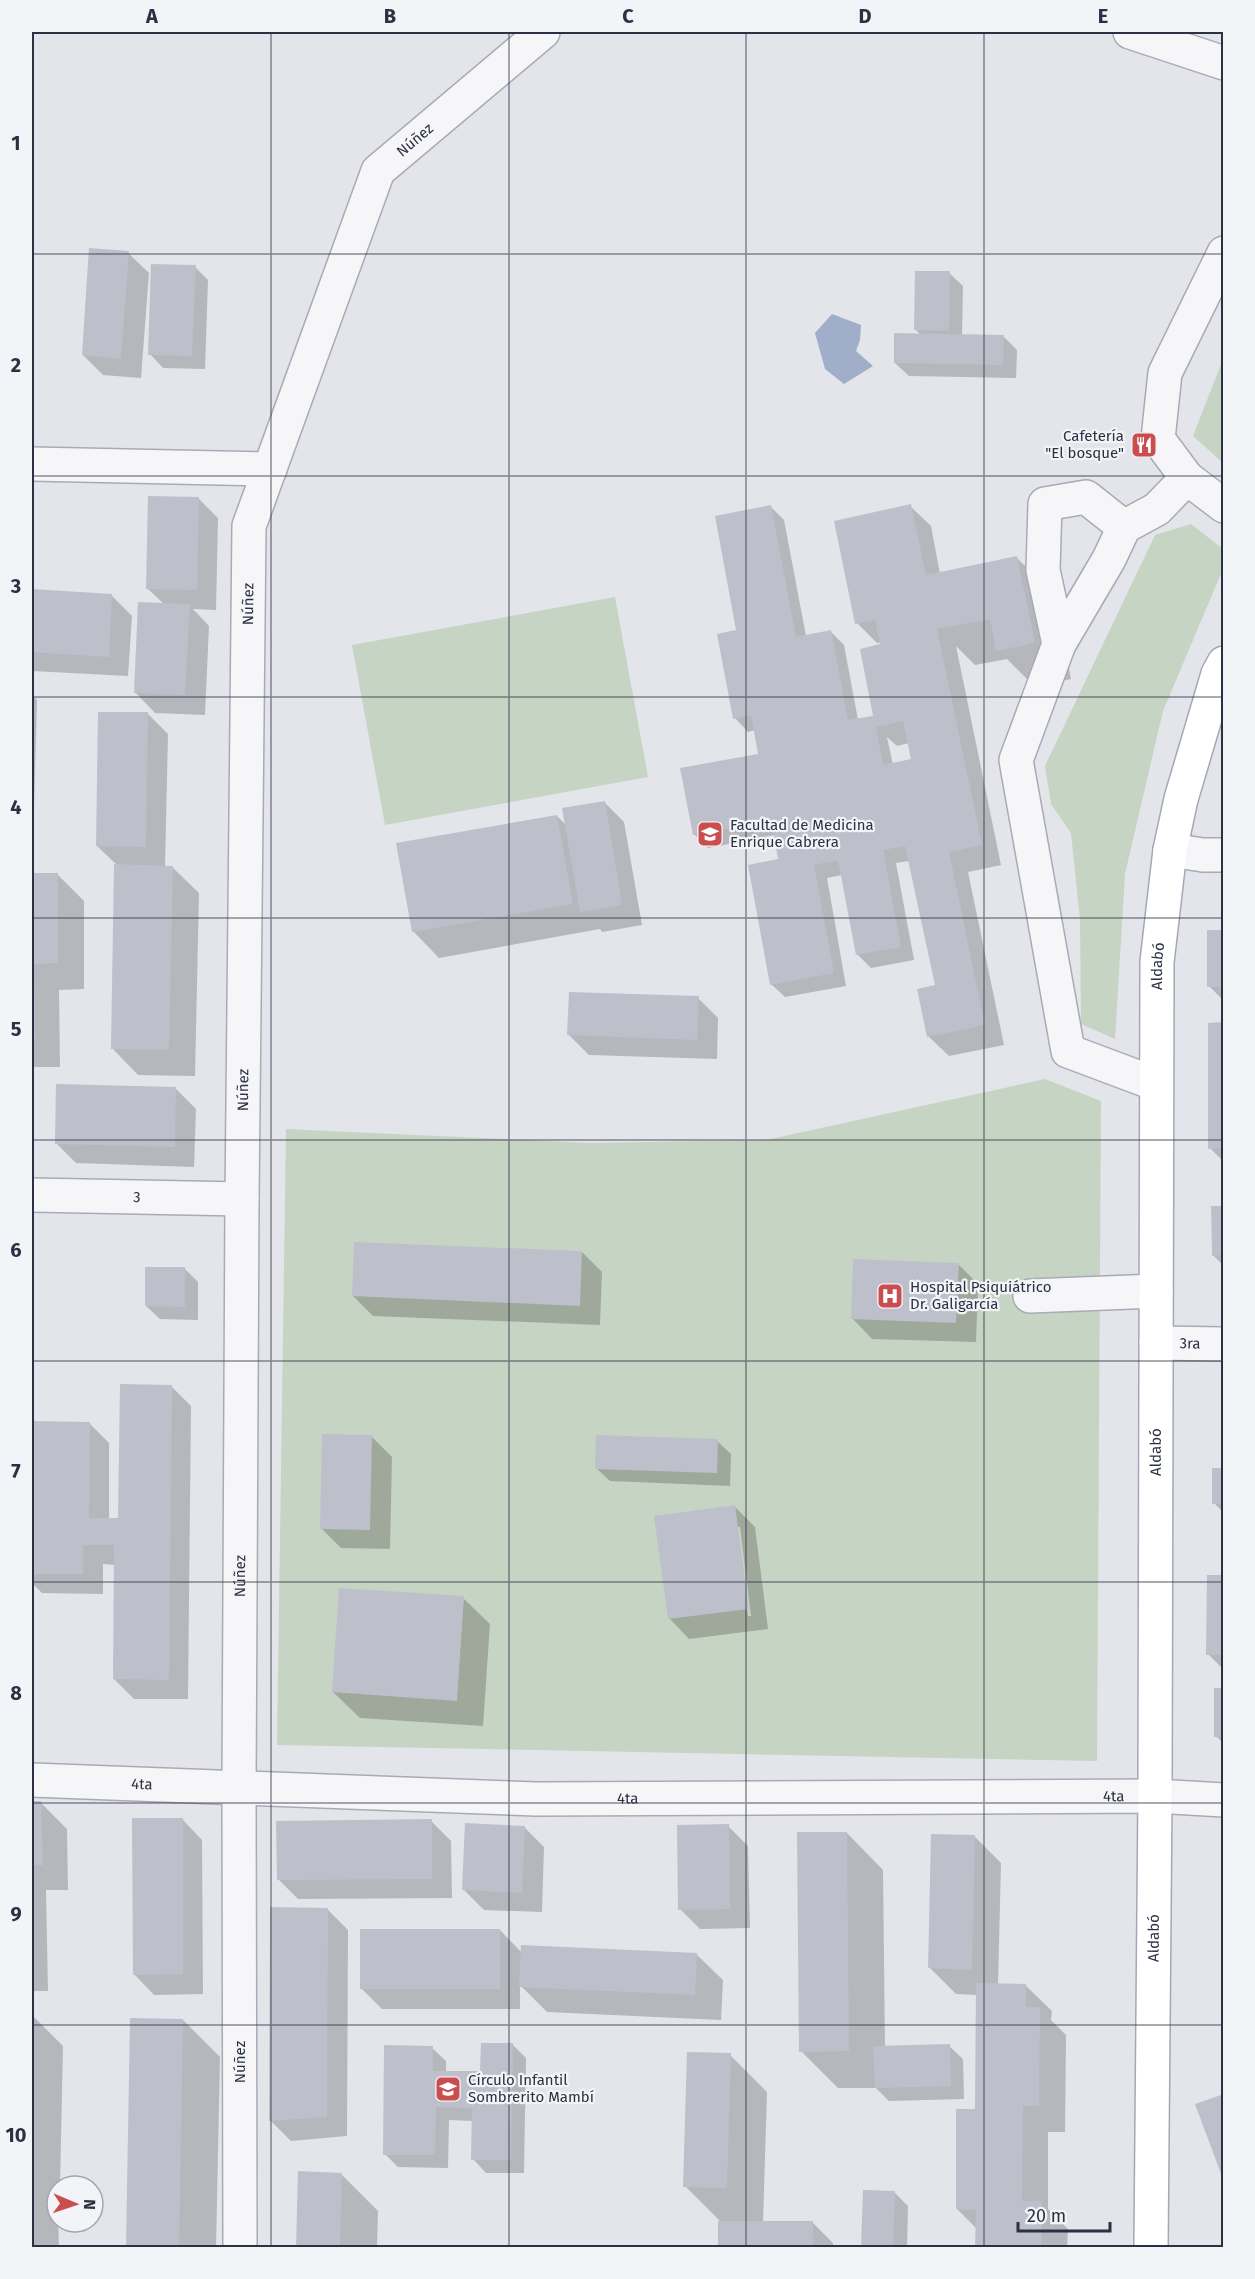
<svg xmlns="http://www.w3.org/2000/svg" width="1255" height="2279" viewBox="0 0 1255 2279" font-family="'Fira Sans',sans-serif">
	<style>
		.green { fill: #c6d4c4 }
		.water { fill: #a0aec9 }
		.shadow { fill: #0003; fill-rule: evenodd }
		.building { fill: #bdc0ca; fill-rule: evenodd }
		.lines { fill: none; stroke-linecap: round; stroke-linejoin: round }
		.minor-casing { stroke: #a8abb5; stroke-width: 36 }
		.major-casing { stroke: #a3a8b6; stroke-width: 36 }
		.minor { stroke: #f6f6f9; stroke-width: 33 }
		.major { stroke: #fff; stroke-width: 33 }
		.grid { fill: none; stroke: #2b3042; stroke-width: 1.5; stroke-opacity: 0.55 }
		.labels { text-anchor: middle; dominant-baseline: central; stroke-width: 4.5; stroke-linejoin: round; paint-order: stroke }
		.street-label { font-size: 15px; fill: #2b3042; stroke: #f3f4f8 }
		.poi-label { font-size: 15px; fill: #2b3042; stroke: #f3f4f8; text-anchor: start }
		.neatline { fill: none; stroke: #2b3042; stroke-width: 2 }
		.grid-label { font-size: 20px; text-anchor: middle; font-weight: bold; fill: #2b3042 }
	</style>
	<rect width="100%" height="100%" fill="#e3e5eb"/>
	<g class="green">
		<path d="M1223,359V463L1193,436Z"/>
		<path d="M1191,524L1223,549V569L1163,711L1125,874L1115,1039L1081,1024L1080,920L1071,833L1051,804L1045,766L1155,535Z"/>
		<path d="M615,597L648,777L385,825L352,645Z"/>
		<path d="M1045,1079L1101,1101L1097,1761L277,1745L286,1129L590,1143L766,1140Z"/>
	</g>
	<path class="water" d="M832,314L861,325L860,340L856,351L873,366L844,384L825,369L815,333Z"/>
	<g class="shadow">
		<path d="M128,253L149,273L141,378L103,375L83,355Z"/>
		<path d="M195,267L208,280L205,369L163,368L150,354Z"/>
		<path d="M949,273L963,286L962,336H1003L1017,350L1016,378L909,376L895,363L921,335L915,329Z"/>
		<path d="M198,498L218,518L216,610L193,609L209,626L205,715L155,713L135,692L164,604L147,588Z"/>
		<path d="M910,506L931,526L940,574L1017,558L1054,595L1071,679L1035,687L1007,659L975,665L956,646L1001,865L968,872L1004,1045L949,1056L928,1036L936,986L909,861L896,863L914,960L871,968L857,954L842,875L827,878L846,986L785,997L771,984L780,860L775,835L708,848L694,834L759,755L755,730L748,732L735,718L738,632L771,507L784,520L806,636L831,632L844,645L858,720L875,717L882,645V642L877,643L857,623ZM887,737L897,746L909,743L913,761L893,765Z"/>
		<path d="M32,591L111,595L132,616L128,676L32,671Z"/>
		<path d="M32,695L37,700L34,809H32Z"/>
		<path d="M148,714L168,734L165,867H172L199,893L195,1076L138,1075L112,1048L116,864L97,846Z"/>
		<path d="M604,802L624,822L642,925L602,932L600,929L439,958L413,931L557,816L567,826Z"/>
		<path d="M57,874L84,901V989L59,990L60,1067H32V875Z"/>
		<path d="M1224,931V1001L1209,986Z"/>
		<path d="M698,998L718,1018L717,1059L589,1055L569,1035Z"/>
		<path d="M1224,1024V1162L1210,1148Z"/>
		<path d="M175,1088L196,1109L194,1167L76,1163L56,1143Z"/>
		<path d="M1224,1207V1303L1222,1264L1213,1255Z"/>
		<path d="M582,1252L602,1272L600,1325L373,1316L353,1296Z"/>
		<path d="M958,1264L978,1284L976,1342L872,1339L852,1318Z"/>
		<path d="M185,1269L198,1282V1320L160,1319L146,1306Z"/>
		<path d="M171,1386L191,1406L188,1699H134L114,1679L115,1565L103,1564V1594L42,1593L32,1583V1423H89L109,1443V1520H120Z"/>
		<path d="M372,1437L392,1457L390,1549L341,1548L321,1528Z"/>
		<path d="M717,1441L731,1454L730,1486L610,1481L596,1468Z"/>
		<path d="M1224,1469V1513L1214,1503Z"/>
		<path d="M735,1507L755,1527L768,1629L689,1639L669,1618ZM737,1527H740L751,1616H748Z"/>
		<path d="M1224,1576V1670L1208,1654Z"/>
		<path d="M463,1598L490,1624L483,1726L360,1718L333,1692Z"/>
		<path d="M1224,1689V1744L1216,1736Z"/>
		<path d="M32,1803H41L67,1829L68,1890H46L48,1991H32Z"/>
		<path d="M182,1819L202,1840L203,1994L154,1995L134,1974Z"/>
		<path d="M431,1821L451,1841L452,1898L298,1899L278,1879Z"/>
		<path d="M728,1826L748,1846L750,1928L700,1929L680,1909Z"/>
		<path d="M524,1827L544,1847L542,1912L484,1910L463,1889Z"/>
		<path d="M847,1833L883,1870L885,2047L949,2046L963,2059L964,2099L889,2101L876,2088H838L801,2051Z"/>
		<path d="M975,1837L1001,1863L998,1985H1025L1052,2011L1051,2020L1066,2035L1065,2132H1048V2209L1068,2229L1067,2248H977V2229L957,2209L976,2111L977,1995L956,1994L930,1968Z"/>
		<path d="M328,1910L348,1930L347,2136L291,2141L271,2121Z"/>
		<path d="M500,1930L522,1953L696,1954L723,1980L721,2020L547,2012L520,1985V2009H382L362,1989Z"/>
		<path d="M32,2015L63,2046L60,2186H57L59,2248H32Z"/>
		<path d="M183,2020L220,2057L216,2248H127Z"/>
		<path d="M512,2044L526,2058L524,2173H486L473,2159V2121L449,2120L448,2168L398,2167L385,2154L432,2048L446,2061V2072H482Z"/>
		<path d="M730,2055L767,2092L763,2223H813L833,2243V2248H719L720,2221L685,2186Z"/>
		<path d="M341,2174L378,2211L377,2248H297Z"/>
		<path d="M895,2193L908,2206L907,2248H863Z"/>
	</g>
	<g class="building">
		<path d="M89,248L129,251L121,359L82,355Z"/>
		<path d="M151,264L196,265L192,356L148,355Z"/>
		<path d="M915,271H950L949,331L914,330Z"/>
		<path d="M894,333L1004,335L1003,365L894,363Z"/>
		<path d="M148,496L199,497L197,590L146,589Z"/>
		<path d="M911,504L926,575L1017,556L1035,643L996,651L990,619L937,629L982,845L949,852L985,1025L927,1037L917,989L935,985L905,846L883,850L901,947L856,955L838,860L814,865L834,973L770,985L748,865L778,859L771,820L693,835L680,768L758,754L751,715L733,719L717,634L736,630L715,516L771,505L796,637L831,630L848,720L873,716L860,649L880,644L875,620L855,624L834,521ZM903,721L911,759L883,765L876,727Z"/>
		<path d="M32,589L112,594L109,657L32,652Z"/>
		<path d="M138,602L190,604L185,695L134,693Z"/>
		<path d="M98,712H148L146,847L96,846Z"/>
		<path d="M605,801L622,905L580,912L562,808Z"/>
		<path d="M557,815L573,904L412,932L396,843Z"/>
		<path d="M114,864L173,866L169,1050L111,1049Z"/>
		<path d="M32,873H58V963L34,964L35,1041H32Z"/>
		<rect x="1207" y="930" width="17" height="57"/>
		<path d="M569,992L699,996L697,1040L567,1035Z"/>
		<path d="M1224,1022V1148L1208,1149V1023Z"/>
		<path d="M56,1084L176,1087L175,1147L55,1144Z"/>
		<path d="M1211,1206H1224V1302H1221V1255L1212,1256Z"/>
		<path d="M354,1242L582,1251L580,1306L352,1296Z"/>
		<path d="M853,1259L959,1263L956,1323L851,1319Z"/>
		<path d="M145,1267H185V1307L145,1306Z"/>
		<path d="M120,1384L172,1385L169,1680L113,1679L114,1545H83V1574H32V1421L90,1422L89,1518H118Z"/>
		<path d="M322,1434L372,1435L370,1530L320,1529Z"/>
		<path d="M596,1435L718,1439L717,1473L595,1469Z"/>
		<rect x="1212" y="1468" width="12" height="36"/>
		<path d="M735,1505L749,1609L668,1619L654,1516Z"/>
		<path d="M1207,1575H1224V1655H1206Z"/>
		<path d="M339,1588L464,1596L457,1701L332,1692Z"/>
		<rect x="1214" y="1688" width="10" height="49"/>
		<path d="M32,1801H41L43,1865H32Z"/>
		<path d="M132,1818H183V1974L133,1975Z"/>
		<path d="M432,1819V1879L277,1880L276,1821Z"/>
		<path d="M465,1823L525,1826L522,1893L462,1890Z"/>
		<path d="M729,1824L730,1909L678,1910L677,1825Z"/>
		<path d="M797,1832H847L849,2051L799,2052Z"/>
		<path d="M931,1834L975,1835L972,1970L928,1968Z"/>
		<path d="M270,1907L328,1908L327,2117L269,2121Z"/>
		<rect x="360" y="1929" width="140" height="60"/>
		<path d="M521,1945L697,1953L695,1995L519,1987Z"/>
		<path d="M976,1983L1026,1984V2007H1040L1039,2106H1023L1022,2201H1042L1041,2248H975L976,2210L956,2209V2109H975Z"/>
		<path d="M130,2018L183,2019L179,2248H126Z"/>
		<path d="M481,2043H513L511,2160H471L472,2108L436,2107L435,2155H383L384,2045L433,2046V2071H480Z"/>
		<path d="M950,2044L951,2086L875,2088L873,2046Z"/>
		<path d="M687,2052L731,2053L727,2188L683,2187Z"/>
		<path d="M1224,2094V2179H1223L1195,2104Z"/>
		<path d="M298,2171L342,2173L340,2248H296Z"/>
		<path d="M863,2190L895,2191L893,2248H861Z"/>
		<rect x="718" y="2221" width="95" height="27"/>
	</g>
	<g class="lines">
		<g class="minor-casing">
			<g id="minor">
				<path d="M1130,32L1224,63"/>
				<path d="M1224,253L1165,373L1158,439L1187,478L1224,506"/>
				<path d="M32,464L270,469"/>
				<path d="M1124,527L1109,559L1059,644L1043,570L1045,504L1086,497L1124,527L1157,509L1187,478"/>
				<path d="M1059,644L1016,760L1068,1051L1156,1084"/>
				<path d="M1170,850L1203,855H1224"/>
				<path id="s1" d="M32,1195L242,1199"/>
				<path d="M1030,1296L1156,1291"/>
				<path id="s2" d="M1156,1343L1224,1344"/>
				<path id="s3" d="M32,1780L536,1799L1155,1796L1224,1800"/>
				<path id="s4" d="M240,2248L239,1788L242,1199L249,526L378,171L543,32"/>
			</g>
		</g>
		<g class="major-casing">
			<g id="major">
				<path id="s5" d="M1151,2248L1155,1796L1157,962L1170,850L1181,799L1218,674L1224,663"/>
			</g>
		</g>
		<use href="#minor" class="minor"/>
		<use href="#major" class="major"/>
	</g>
	<path class="grid" d="M271,32V2248M509,32V2248M746,32V2248M984,32V2248M32,254H1224M32,476H1224M32,697H1224M32,918H1224M32,1140H1224M32,1361H1224M32,1582H1224M32,1803H1224M32,2025H1224"/>
	<defs>
		<g id="restaurant-square" transform="scale(1.35)"><rect x="-9" y="-9" width="18" height="18" rx="4" fill="#ca4e4f" stroke="#f3f4f8"/><path d="M-5-6h1v4h1v-4h1v4h1v-4h1v5L-1.5 .5V6h-2V.5L-5-1ZM5-6V6H3V1.5H1.5Q1.5-4 5-6Z" fill="#fff"/></g>
		<g id="university-square" transform="scale(1.35)"><rect x="-9" y="-9" width="18" height="18" rx="4" fill="#ca4e4f" stroke="#f3f4f8"/><path d="M0-5L7-2L0 1L-7-2ZM-4 1L0 2.5L4 1V4Q0 6-4 4Z" fill="#fff"/></g>
		<g id="hospital-square" transform="scale(1.35)"><rect x="-9" y="-9" width="18" height="18" rx="4" fill="#ca4e4f" stroke="#f3f4f8"/><path d="M-5-5h3v3.5h4V-5h3V5h-3V1.5h-4V5h-3Z" fill="#fff"/></g>
		<g id="school-square" transform="scale(1.35)"><rect x="-9" y="-9" width="18" height="18" rx="4" fill="#ca4e4f" stroke="#f3f4f8"/><path d="M0-5L7-2L0 1L-7-2ZM-4 1L0 2.5L4 1V4Q0 6-4 4Z" fill="#fff"/></g>
	</defs>
	<g fill-rule="evenodd">
		<use href="#restaurant-square" x="1144" y="445"/>
		<use href="#university-square" x="710" y="834"/>
		<use href="#hospital-square" x="890" y="1296"/>
		<use href="#school-square" x="448" y="2089"/>
	</g>
	<g class="labels">
		<g class="street-label">
			<text stroke="none"><textPath href="#s4" startOffset="2148">Núñez</textPath></text>
			<text stroke="none"><textPath href="#s4" startOffset="1644">Núñez</textPath></text>
			<text stroke="none"><textPath href="#s5" startOffset="1282">Aldabó</textPath></text>
			<text stroke="none"><textPath href="#s4" startOffset="1158">Núñez</textPath></text>
			<text stroke="none"><textPath href="#s1" startOffset="105">3</textPath></text>
			<text stroke="none"><textPath href="#s2" startOffset="34">3ra</textPath></text>
			<text stroke="none"><textPath href="#s5" startOffset="796">Aldabó</textPath></text>
			<text stroke="none"><textPath href="#s4" startOffset="672">Núñez</textPath></text>
			<text stroke="none"><textPath href="#s3" startOffset="110">4ta</textPath></text>
			<text stroke="none"><textPath href="#s3" startOffset="1082">4ta</textPath></text>
			<text stroke="none"><textPath href="#s3" startOffset="596">4ta</textPath></text>
			<text stroke="none"><textPath href="#s5" startOffset="310">Aldabó</textPath></text>
			<text transform="translate(240 2062) rotate(-90)">Núñez</text>
		</g>
		<g class="poi-label">
			<text x="1124" y="436" text-anchor="end">Cafetería<tspan x="1124" dy="17">"El bosque"</tspan></text>
			<text x="730" y="825">Facultad de Medicina<tspan x="730" dy="17">Enrique Cabrera</tspan></text>
			<text x="910" y="1287">Hospital Psiquiátrico<tspan x="910" dy="17">Dr. Galigarcía</tspan></text>
			<text x="468" y="2080">Círculo Infantil<tspan x="468" dy="17">Sombrerito Mambí</tspan></text>
		</g>
	</g>
	<rect width="1255" height="2279" fill="none" stroke="#f3f4f8" stroke-width="66"/>
	<g transform="translate(75 2204) rotate(92)"><circle r="28" fill="#f3f4f8" stroke="#a3a6af" stroke-width="1.5"/>
	<path d="M0-4.5L10 22L0 15L-10 22Z" fill="#ca4e4f"/>
	<text y="-9" font-size="16" font-weight="bold" text-anchor="middle" fill="#2b3042">N</text>
	</g>
	<path d="M1018 2222v9h92v-9" fill="none" stroke="#2b3042" stroke-width="3"/>
	<text x="1027" y="2222" font-size="18" fill="#2b3042" stroke="#f3f4f8" stroke-width="4.5" paint-order="stroke">20 m</text>
	<rect x="33" y="33" width="1189" height="2213" class="neatline"/>
	<g class="grid-label">
		<text x="152" y="23">A</text>
		<text x="390" y="23">B</text>
		<text x="628" y="23">C</text>
		<text x="865" y="23">D</text>
		<text x="1103" y="23">E</text>
		<text x="16" y="150">1</text>
		<text x="16" y="372">2</text>
		<text x="16" y="593">3</text>
		<text x="16" y="814">4</text>
		<text x="16" y="1036">5</text>
		<text x="16" y="1257">6</text>
		<text x="16" y="1478">7</text>
		<text x="16" y="1700">8</text>
		<text x="16" y="1921">9</text>
		<text x="16" y="2142">10</text>
	</g>
</svg>
